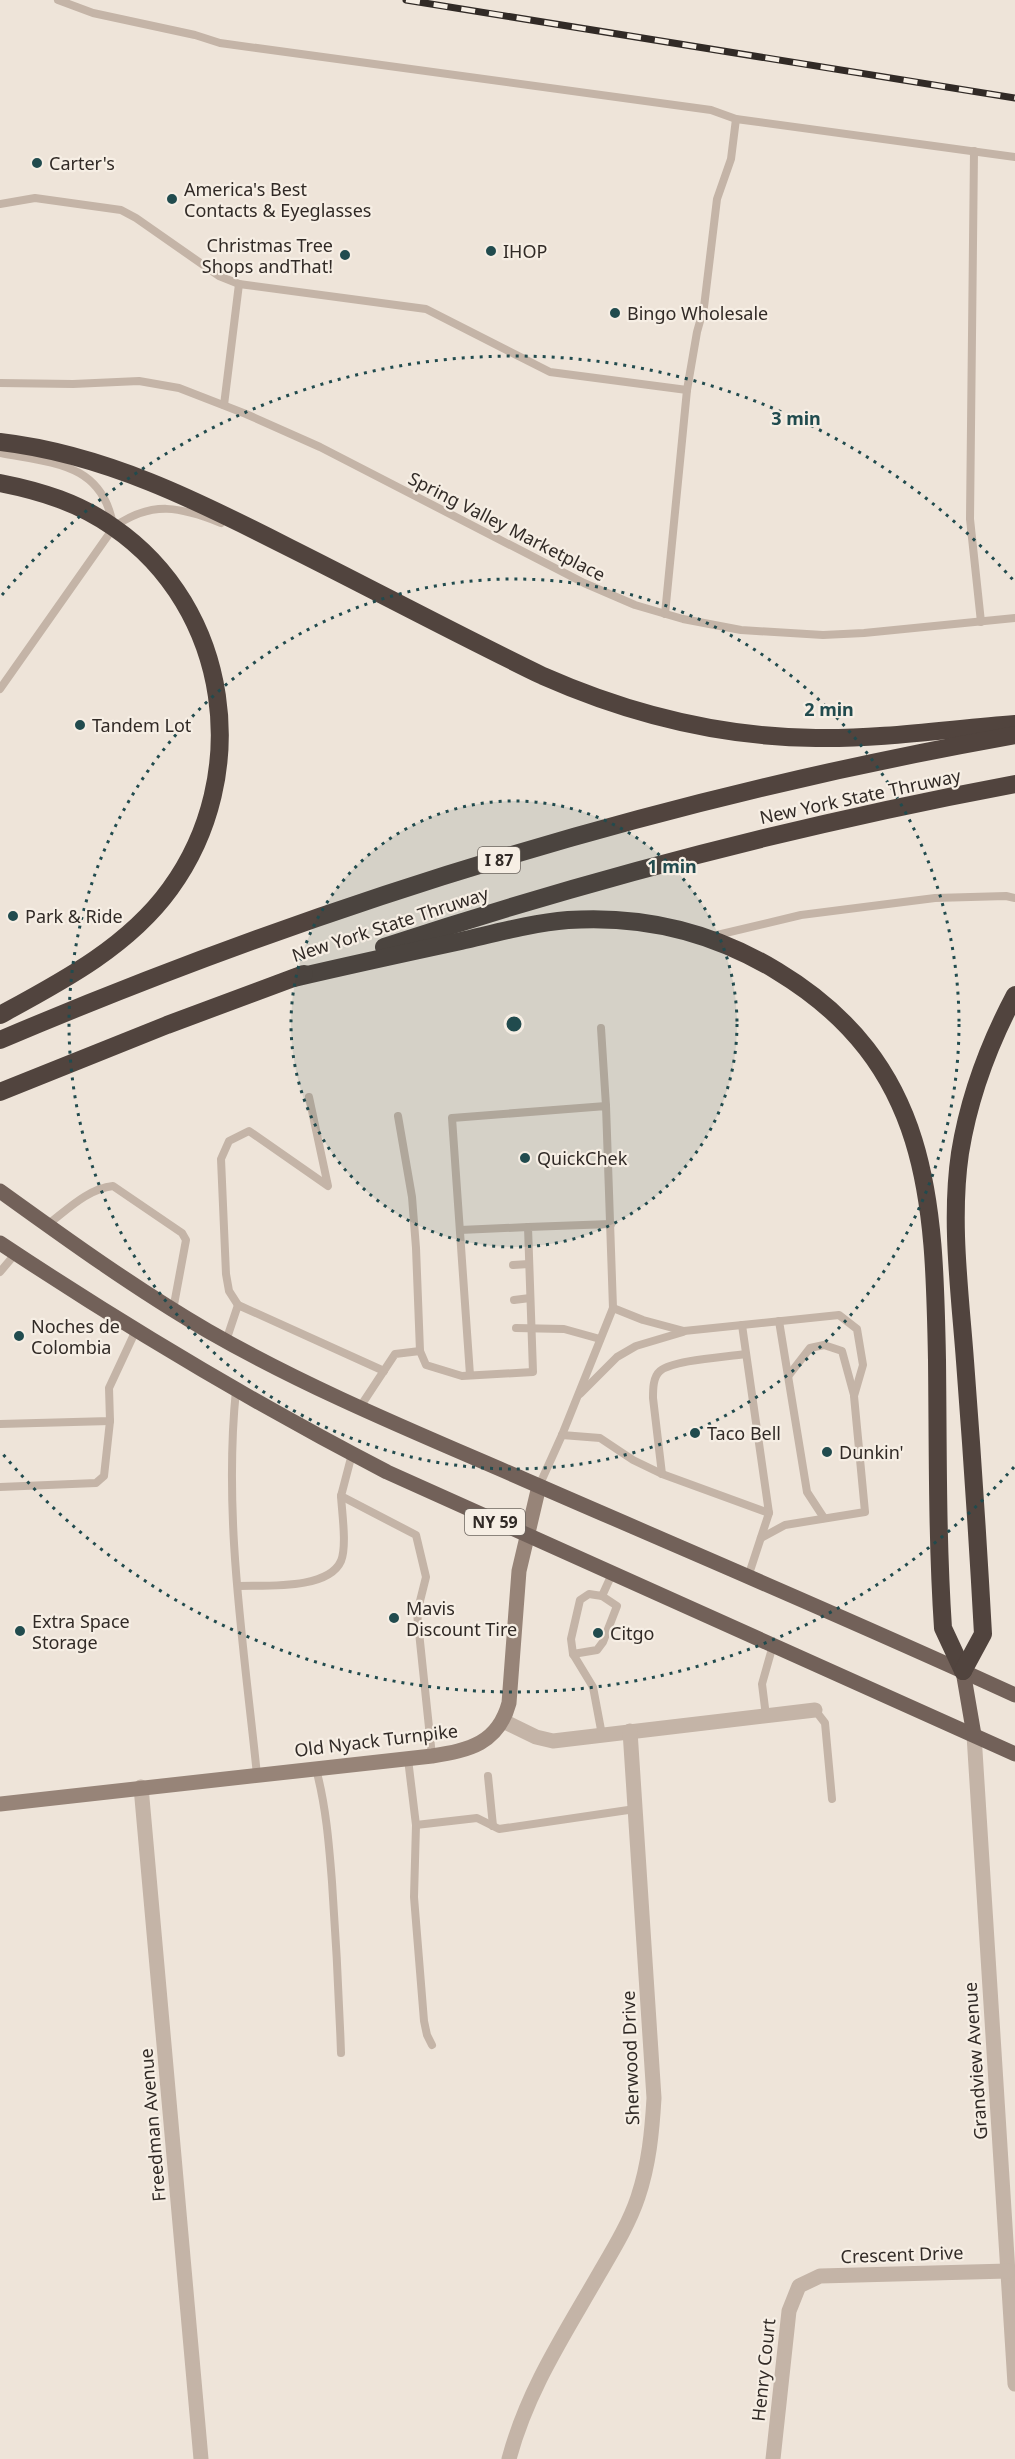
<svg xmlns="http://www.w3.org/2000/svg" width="1015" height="2459" viewBox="0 0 1015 2459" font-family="'Noto Sans',sans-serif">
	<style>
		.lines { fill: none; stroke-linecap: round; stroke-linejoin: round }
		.lane { stroke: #c4b4a7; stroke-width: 8 }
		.street { stroke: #c4b4a7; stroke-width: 15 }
		.secondary { stroke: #978478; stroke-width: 15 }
		.primary { stroke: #726159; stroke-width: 15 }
		.highway { stroke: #51443e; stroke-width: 18 }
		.rail-casing { stroke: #312a26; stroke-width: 7 }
		.rail { stroke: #f6eee4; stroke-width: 4.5; stroke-dasharray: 14; stroke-linecap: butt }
		.ring { fill: none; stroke: #214b4e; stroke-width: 3; stroke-dasharray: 3 6 }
		.poi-dot { fill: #214b4e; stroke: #f6eee4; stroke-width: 2 }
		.labels { text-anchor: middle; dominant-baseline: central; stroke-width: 4.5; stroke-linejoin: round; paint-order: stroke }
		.shield { fill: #f6eee4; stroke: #6c655f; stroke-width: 1.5 }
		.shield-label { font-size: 16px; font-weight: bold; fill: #312a26 }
		.poi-label { font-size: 18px; fill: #312a26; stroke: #f6eee4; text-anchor: start }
		.street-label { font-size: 18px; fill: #312a26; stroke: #f6eee4 }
		.centre { fill: #214b4e; stroke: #f6eee4; stroke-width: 3 }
		.ring-label { font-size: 18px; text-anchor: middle; font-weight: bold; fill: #214b4e; stroke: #f6eee4; stroke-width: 4.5; stroke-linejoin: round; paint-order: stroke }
	</style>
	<rect width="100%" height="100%" fill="#eee4d9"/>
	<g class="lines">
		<g class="lane">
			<path d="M58,0L93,13L195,35L220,43L711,110L736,119L1015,157"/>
			<path d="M974,151L970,519L981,622"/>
			<path d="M0,204L35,198L121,210L136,218L219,276L239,284L426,309L550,372L687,390"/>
			<path d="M0,383L73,384L139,381L179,388L246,414L320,447L584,583L635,605L683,619L741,630L823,635L864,633L1015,618"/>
			<path d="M224,405L239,284"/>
			<path d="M0,453C53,463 102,463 113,525"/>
			<path d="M665,614L687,390L697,332L704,307L717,199L731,159L736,119"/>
			<path d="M0,689L114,527C152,500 181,507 221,523"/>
			<path d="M713,936L801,915L935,898L1006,896L1015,898"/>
			<path d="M601,1028L606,1106"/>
			<path d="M398,1116L412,1197L416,1248L420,1351L426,1365L462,1376L533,1372L528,1227L611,1224"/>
			<path d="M47,1225C67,1210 87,1189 113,1186L182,1233L186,1240L173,1310"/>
			<path d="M460,1230L528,1227"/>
			<path d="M513,1265L529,1264"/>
			<path d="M0,1272L16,1253"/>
			<path d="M514,1300L530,1298"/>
			<path d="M238,1305L229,1291L226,1274L221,1159L229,1141L249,1131L328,1186L309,1097"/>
			<path d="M613,1308L643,1320L684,1331L839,1315L857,1329L863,1365L854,1396L865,1512L785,1525L761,1538"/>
			<path d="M779,1321L807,1492L824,1518"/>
			<path d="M742,1325L769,1513L748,1577"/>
			<path d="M516,1328L564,1329L600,1339"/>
			<path d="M226,1341L238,1305L384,1371"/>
			<path d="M470,1375L452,1118L606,1106L613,1308L562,1435L539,1486"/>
			<path d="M789,1375L810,1348L824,1345L842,1351L854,1395"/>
			<path d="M236,1390C223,1518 244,1647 257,1775"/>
			<path d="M580,1394L617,1357L636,1346L683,1332"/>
			<path d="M360,1407L395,1354L420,1351"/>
			<path d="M0,1424L110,1421L109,1388L136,1330"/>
			<path d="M562,1435L600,1438L633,1460L662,1474L769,1513"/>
			<path d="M352,1454L341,1496L416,1535L426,1577L417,1613L432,1756"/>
			<path d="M662,1474L653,1398C653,1389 653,1377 660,1371C673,1360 726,1357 745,1354"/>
			<path d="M0,1487L96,1483L104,1476L110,1421"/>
			<path d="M238,1586C266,1585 328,1590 341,1561C347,1546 342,1513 341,1496"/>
			<path d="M573,1654L597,1650L603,1642L617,1606L602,1596"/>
			<path d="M815,1710L825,1723L832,1799"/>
			<path d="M766,1716L762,1684L773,1645"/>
			<path d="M602,1735L593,1687L573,1654L571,1639L580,1600L589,1594L602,1596L612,1574"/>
			<path d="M408,1759L416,1825L414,1897L424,2021L427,2035L432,2045"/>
			<path d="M316,1769C326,1806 329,1844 332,1882C336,1939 339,1996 341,2053"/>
			<path d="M488,1776L493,1826"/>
			<path d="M416,1825L477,1818L499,1829L635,1809"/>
		</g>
		<g class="street">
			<path d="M503,1721L536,1737L553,1741L815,1710"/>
			<path d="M974,1735L1015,2384"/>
			<path d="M141,1787L201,2459"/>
			<path d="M509,2459C527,2391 564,2335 599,2274C613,2250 629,2224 638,2197C649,2164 652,2132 654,2098L630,1731"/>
			<path d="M773,2459L789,2311L799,2286L820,2276L1008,2271"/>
		</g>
		<path class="secondary" d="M0,1804L432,1756C469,1750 498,1744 509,1703L519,1571L539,1486"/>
		<g class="primary">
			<path d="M0,1191C68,1240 136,1289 208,1331C309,1389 417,1433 523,1479C688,1551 852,1620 1015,1695"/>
			<path d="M0,1243C125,1326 254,1403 387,1472L1015,1754"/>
			<path d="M963,1671L974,1735"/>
		</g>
		<g class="highway">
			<path d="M0,442C104,454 198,501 290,548C374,590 458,635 543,676C629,714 721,737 816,738C882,739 949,729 1015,724"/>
			<path d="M0,483C41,491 79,503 113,527C231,608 253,775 170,889C128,947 61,982 0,1015"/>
			<path d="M384,947C591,879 801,824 1015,784"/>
			<path d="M294,978C350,965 405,953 461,941C496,933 532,923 568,920C643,915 713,932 777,971C931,1064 934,1200 937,1360C938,1449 937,1539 943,1628L963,1671"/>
			<path d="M0,1040C325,902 667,797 1015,735"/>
			<path d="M0,1092L167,1025L304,974"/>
			<path d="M963,1671L983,1634C978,1543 972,1452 965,1361C960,1293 950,1221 960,1153C969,1097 989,1044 1015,995"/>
		</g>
		<g class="rail-casing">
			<path id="rail" d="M406,0L1015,98"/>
		</g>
		<use href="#rail" class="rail"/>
	</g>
	<circle cx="514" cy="1024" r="223" fill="#214b4e" fill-opacity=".12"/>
	<g class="ring">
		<circle cx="514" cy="1024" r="223"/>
		<circle cx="514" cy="1024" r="445"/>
		<path d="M1014 1467A668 668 0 0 1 2 1453M2 595A668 668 0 0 1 1014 581"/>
	</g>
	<g class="poi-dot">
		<circle cx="37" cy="163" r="6"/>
		<circle cx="172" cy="199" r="6"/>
		<circle cx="491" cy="251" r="6"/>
		<circle cx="345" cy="255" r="6"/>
		<circle cx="615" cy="313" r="6"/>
		<circle cx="80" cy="725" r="6"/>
		<circle cx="13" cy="916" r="6"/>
		<circle cx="525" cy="1158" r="6"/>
		<circle cx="19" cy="1336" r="6"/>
		<circle cx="695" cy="1433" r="6"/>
		<circle cx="827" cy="1452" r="6"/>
		<circle cx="394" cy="1618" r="6"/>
		<circle cx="20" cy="1631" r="6"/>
		<circle cx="598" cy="1633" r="6"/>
	</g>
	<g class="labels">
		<g class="shield">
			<rect x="478" y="847" width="42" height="26" rx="4.5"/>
			<rect x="465" y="1509" width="60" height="26" rx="4.5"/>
		</g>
		<g class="shield-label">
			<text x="499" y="860">I 87</text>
			<text x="495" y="1522">NY 59</text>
		</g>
		<g class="poi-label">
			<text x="49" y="163">Carter's</text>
			<text x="184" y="189">America's Best<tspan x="184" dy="21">Contacts &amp; Eyeglasses</tspan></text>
			<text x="333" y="245" text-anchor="end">Christmas Tree<tspan x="333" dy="21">Shops andThat!</tspan></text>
			<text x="503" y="251">IHOP</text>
			<text x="627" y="313">Bingo Wholesale</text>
			<text x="92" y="725">Tandem Lot</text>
			<text x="25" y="916">Park &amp; Ride</text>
			<text x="537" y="1158">QuickChek</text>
			<text x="31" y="1326">Noches de<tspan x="31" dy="21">Colombia</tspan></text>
			<text x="707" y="1433">Taco Bell</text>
			<text x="839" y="1452">Dunkin'</text>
			<text x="406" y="1608">Mavis<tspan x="406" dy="21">Discount Tire</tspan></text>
			<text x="32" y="1621">Extra Space<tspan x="32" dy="21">Storage</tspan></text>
			<text x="610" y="1633">Citgo</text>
		</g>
		<g class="street-label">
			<text transform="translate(507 526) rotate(27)">Spring Valley Marketplace</text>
			<text transform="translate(860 796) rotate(-12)">New York State Thruway</text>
			<text transform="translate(390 924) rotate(-18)">New York State Thruway</text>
			<text transform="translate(376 1740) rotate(-7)">Old Nyack Turnpike</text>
			<text transform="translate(630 2058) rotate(-92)">Sherwood Drive</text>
			<text transform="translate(975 2061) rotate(-94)">Grandview Avenue</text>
			<text transform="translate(152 2125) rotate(-95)">Freedman Avenue</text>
			<text transform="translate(902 2254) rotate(-2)">Crescent Drive</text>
			<text transform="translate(763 2370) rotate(-84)">Henry Court</text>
		</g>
	</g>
	<circle cx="514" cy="1024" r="9" class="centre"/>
	<g class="ring-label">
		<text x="796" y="425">3 min</text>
		<text x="829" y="716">2 min</text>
		<text x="672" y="873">1 min</text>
	</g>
</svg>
